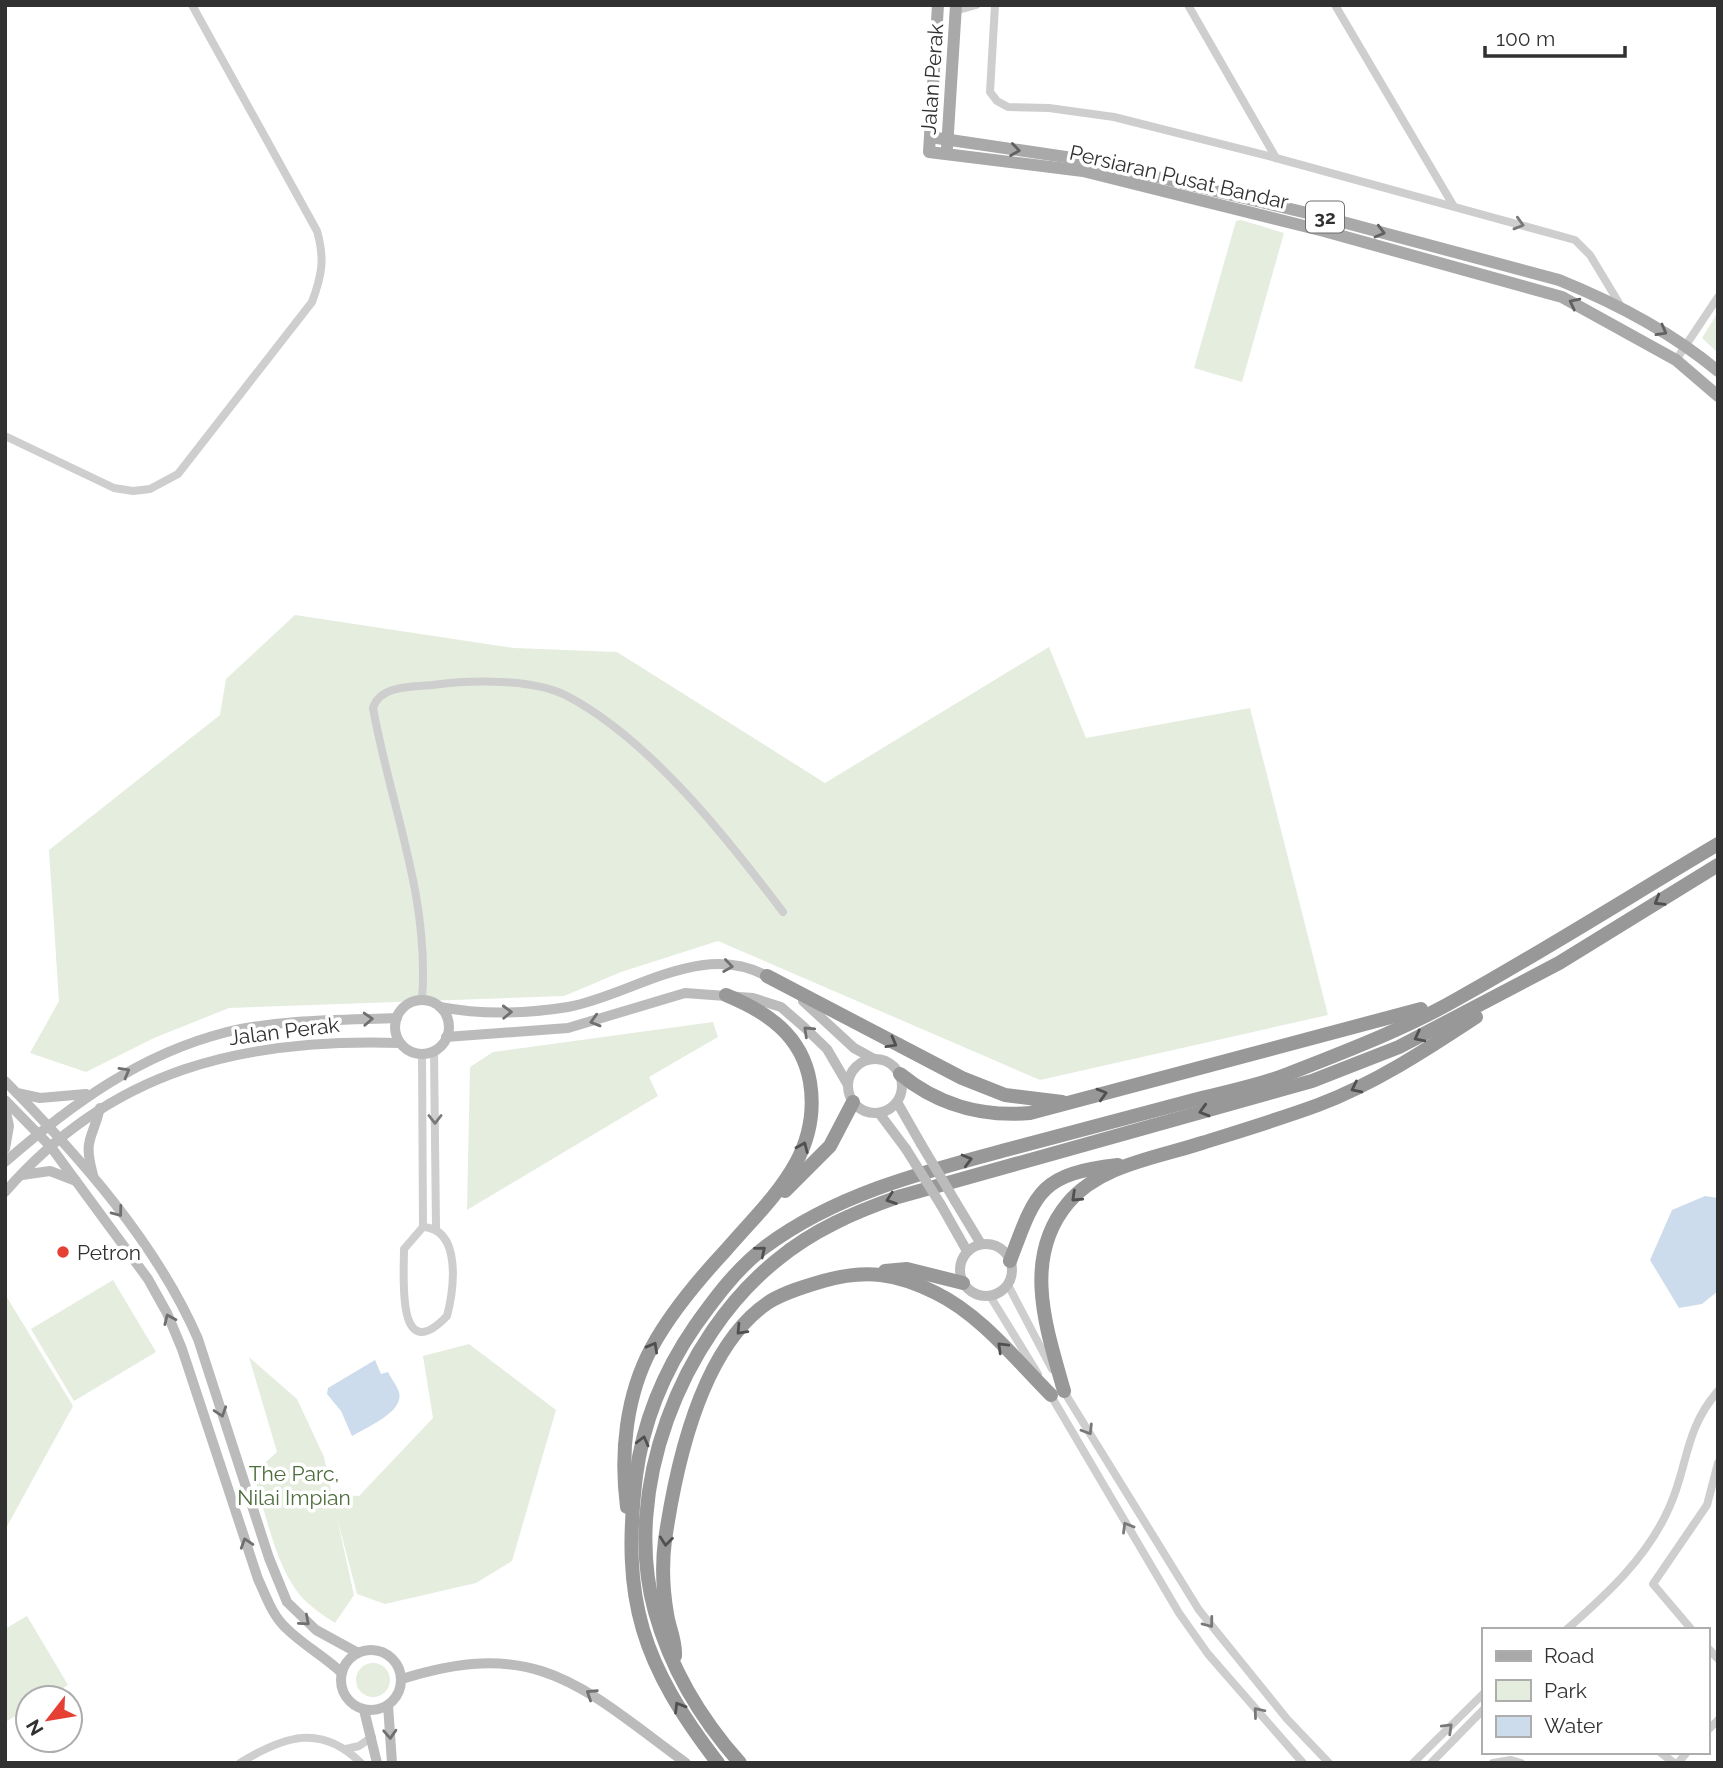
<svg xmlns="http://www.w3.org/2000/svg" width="1723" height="1768" viewBox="0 0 1723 1768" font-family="Raleway,sans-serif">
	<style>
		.green { fill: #e5eddf }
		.water { fill: #ccdced }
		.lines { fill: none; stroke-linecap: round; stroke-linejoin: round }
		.street { stroke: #cecece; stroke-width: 8 }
		.secondary { stroke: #bbb; stroke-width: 10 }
		.primary { stroke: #a9a9a9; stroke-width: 12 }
		.highway { stroke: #989898; stroke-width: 14 }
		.secondary-bridge { stroke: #bbb; stroke-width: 10 }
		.oneway { stroke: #616161 }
		.oneway2 { stroke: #787878 }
		.oneway3 { stroke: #505050 }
		.oneway4 { stroke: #6f6f6f }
		.poi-dot { fill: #e64035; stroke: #fff; stroke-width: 2.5 }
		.labels { text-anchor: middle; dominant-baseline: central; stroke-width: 7; stroke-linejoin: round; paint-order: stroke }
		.shield { fill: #fff; stroke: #6f6f6f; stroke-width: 2 }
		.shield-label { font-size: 19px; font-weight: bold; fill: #313131 }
		.street-label { font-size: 21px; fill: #313131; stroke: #fff }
		.poi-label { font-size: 21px; fill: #313131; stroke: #fff; text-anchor: start }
		.park-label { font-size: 21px; fill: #4d6d3d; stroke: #fff }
	</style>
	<rect width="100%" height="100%" fill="#fff"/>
	<g class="green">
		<path d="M1241,220L1284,233L1242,382L1194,368L1236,221Z"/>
		<path d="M1718,312V353L1702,338Z"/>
		<path d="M295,615L514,648L617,652L825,783L1049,647L1086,738L1250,708L1328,1015L1040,1080L718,941L621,972L564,996L229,1008L154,1038L86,1072L30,1053L59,1001L49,850L220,715L226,679Z"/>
		<path d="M713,1022L718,1037L649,1077L658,1096L467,1210L470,1067L493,1052Z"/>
		<path d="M113,1280L156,1352L74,1401L31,1329Z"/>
		<path d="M5,1294L73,1406L5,1530Z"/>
		<path d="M469,1344L556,1410L512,1561L476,1583L385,1604L357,1594L337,1518L354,1595L335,1623C320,1613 304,1603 294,1587C273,1555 265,1510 253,1474L277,1452L249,1357L297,1399L324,1457L332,1495L359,1496L433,1418L423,1356Z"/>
		<path d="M27,1616L68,1685L46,1698H28V1709L5,1722V1629Z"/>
		<circle cx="373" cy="1680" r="17"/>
	</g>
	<g class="water">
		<path d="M1705,1196L1718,1198V1291L1702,1304L1679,1308L1650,1260L1672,1210Z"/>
		<path d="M375,1360L381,1374L388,1372C391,1378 397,1386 399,1392C405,1412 365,1428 352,1436L341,1411L327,1394L328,1388Z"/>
	</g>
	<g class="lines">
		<g class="street">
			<path d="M995,5L990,92L997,101L1008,107L1049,108L1114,117L1276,158L1575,240L1590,255L1622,308"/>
			<path d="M1188,5L1276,158"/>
			<path d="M1335,5L1453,205"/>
			<path d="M955,11L976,5"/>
			<path d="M1676,360L1718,297"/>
			<path d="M5,436L114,488L133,491L150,489L178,474L312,302C322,275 325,259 317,231L192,5"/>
			<path d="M422,1000C430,897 391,808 373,708C380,685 412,687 432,685C471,680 534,678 569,697C651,741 727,838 783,912"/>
			<path d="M434,1051L436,1228"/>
			<path d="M422,1054L423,1227"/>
			<path d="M423,1227C462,1229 454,1289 447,1316C396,1369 404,1275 404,1249Z"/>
			<path d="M1008,1285L1052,1369"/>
			<path d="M990,1296L1038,1374"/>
			<path d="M1063,1390L1199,1610L1287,1719L1329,1763"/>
			<path d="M1050,1394L1179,1613L1208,1654L1303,1763"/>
			<path d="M1566,1630C1606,1595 1647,1558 1669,1508C1688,1467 1684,1430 1718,1391"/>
			<path d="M1692,1630L1653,1584L1707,1505L1718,1463"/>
			<path d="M1707,1647L1718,1659"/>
			<path d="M1707,1731L1718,1720"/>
			<path d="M346,1749L359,1746L372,1737"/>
			<path d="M1660,1752L1674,1763"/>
			<path d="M240,1763C284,1736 321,1723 361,1763"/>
			<path d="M1413,1763L1483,1694"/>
			<path d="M1431,1763L1483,1710"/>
			<path d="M1493,1763L1511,1760L1521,1763"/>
			<path d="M1678,1763L1687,1752"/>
		</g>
		<g class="secondary">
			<circle cx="422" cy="1027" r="27"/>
			<path d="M803,1001L854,1048L874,1059"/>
			<path d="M440,1007C482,1015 525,1014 568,1007C633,995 707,936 773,980"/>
			<path d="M446,1037L568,1028L685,993L753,998L781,1007L804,1027L827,1049L848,1085"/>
			<circle cx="875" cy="1086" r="27"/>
			<path d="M5,1081C78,1155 156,1242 198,1339L269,1558L287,1602L316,1630L358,1653"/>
			<path d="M17,1093L40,1098L86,1094"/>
			<path d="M5,1100L51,1147L148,1279L167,1313L182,1349L258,1579C266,1596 272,1615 286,1628C303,1645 324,1656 342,1673"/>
			<path d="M897,1102L921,1144"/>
			<path d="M5,1107L9,1126L5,1149"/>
			<path d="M879,1113L906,1149"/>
			<path d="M5,1162C72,1104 140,1054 227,1032C282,1019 341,1020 397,1018"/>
			<path d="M22,1175L50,1171L76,1181"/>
			<path d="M93,1175C83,1138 92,1141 100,1108"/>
			<path d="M5,1192C112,1069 243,1038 400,1043"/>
			<path d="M955,1201L981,1244"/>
			<path d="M941,1205L967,1251"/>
			<circle cx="986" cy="1270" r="26"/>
			<circle cx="371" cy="1680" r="30"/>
			<path d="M402,1679C538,1636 582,1687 686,1763"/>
			<path d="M388,1705L392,1763"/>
			<path d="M364,1710L377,1763"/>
		</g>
		<g class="primary">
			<path d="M938,5L929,152L1083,171L1324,231L1562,297L1676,360L1718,396"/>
			<path d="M930,137L1086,160L1324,217L1559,280C1616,303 1671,332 1718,371"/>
			<path d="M947,148L956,5"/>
		</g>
		<g class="highway">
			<path d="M767,976L962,1078L1005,1095L1062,1102"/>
			<path d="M900,1074C938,1105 980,1117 1030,1113L1421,1009"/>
			<path d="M785,1191L830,1146L853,1102"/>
			<path d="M1010,1261C1036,1191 1040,1174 1118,1165"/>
			<path d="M885,1271L907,1269L963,1283"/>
			<path d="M1064,1391C1047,1330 1021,1259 1068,1203C1100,1165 1156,1158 1202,1143C1240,1131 1280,1119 1318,1105C1374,1084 1426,1050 1476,1017"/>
			<path d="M627,1507C620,1453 626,1395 652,1347C671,1312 699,1279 726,1250C770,1199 822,1156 810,1082C802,1035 767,1012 726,995"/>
			<path d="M675,1656C676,1641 669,1628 667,1614C663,1591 662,1563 665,1540C676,1465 701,1347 769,1302C785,1292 806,1286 823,1281C866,1269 896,1273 936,1293C981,1315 1016,1360 1051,1395"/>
			<path d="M718,1763C642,1664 621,1601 636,1476C643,1422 664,1371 695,1326C715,1298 737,1268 765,1247C837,1193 927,1171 1013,1148C1073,1132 1133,1116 1194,1100C1225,1092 1258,1086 1288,1074C1346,1051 1405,1029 1459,998C1547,949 1632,895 1718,844"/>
			<path d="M740,1763C700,1718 671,1670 655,1612C621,1491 681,1337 777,1260C813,1230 855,1212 898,1197L1312,1081L1399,1047L1559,963L1718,865"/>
		</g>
		<g class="secondary-bridge">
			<path d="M921,1144L955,1201"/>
			<path d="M906,1149L941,1205"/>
		</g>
	</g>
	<defs><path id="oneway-chevron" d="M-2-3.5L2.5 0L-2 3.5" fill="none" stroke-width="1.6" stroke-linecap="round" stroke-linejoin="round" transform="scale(1.75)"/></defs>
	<g class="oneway">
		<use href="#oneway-chevron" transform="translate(1015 150) rotate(8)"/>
		<use href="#oneway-chevron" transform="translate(1380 232) rotate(15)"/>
		<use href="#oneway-chevron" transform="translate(1574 303) rotate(-153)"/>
		<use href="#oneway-chevron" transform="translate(1662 331) rotate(29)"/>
	</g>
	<g class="oneway2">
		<use href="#oneway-chevron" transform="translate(1519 224) rotate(16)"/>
		<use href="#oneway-chevron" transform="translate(435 1119) rotate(90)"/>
		<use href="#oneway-chevron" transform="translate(1088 1430) rotate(58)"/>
		<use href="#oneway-chevron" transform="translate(1127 1527) rotate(-120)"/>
		<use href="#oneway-chevron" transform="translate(1209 1623) rotate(53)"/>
		<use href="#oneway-chevron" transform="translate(1258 1712) rotate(-130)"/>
		<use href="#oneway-chevron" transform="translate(1448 1728) rotate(-44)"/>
	</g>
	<g class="oneway3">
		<use href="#oneway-chevron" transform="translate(1659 901) rotate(149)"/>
		<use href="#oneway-chevron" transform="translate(1419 1037) rotate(153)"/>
		<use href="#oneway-chevron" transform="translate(892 1043) rotate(29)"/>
		<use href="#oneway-chevron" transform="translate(1356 1088) rotate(154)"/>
		<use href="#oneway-chevron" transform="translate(1102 1094) rotate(-16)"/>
		<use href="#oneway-chevron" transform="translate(1204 1111) rotate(164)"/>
		<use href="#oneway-chevron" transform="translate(803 1147) rotate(-67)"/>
		<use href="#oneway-chevron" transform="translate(967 1160) rotate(-15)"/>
		<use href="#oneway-chevron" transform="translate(1076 1197) rotate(137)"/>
		<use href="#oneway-chevron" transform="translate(891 1199) rotate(161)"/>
		<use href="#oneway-chevron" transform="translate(761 1251) rotate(-39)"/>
		<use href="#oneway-chevron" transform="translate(741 1330) rotate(133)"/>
		<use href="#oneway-chevron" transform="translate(653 1347) rotate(-61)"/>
		<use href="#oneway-chevron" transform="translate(1002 1347) rotate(-136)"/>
		<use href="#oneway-chevron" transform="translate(643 1441) rotate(-76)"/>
		<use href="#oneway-chevron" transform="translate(666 1541) rotate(96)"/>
		<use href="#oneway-chevron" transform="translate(679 1707) rotate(-121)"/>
	</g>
	<g class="oneway4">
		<use href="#oneway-chevron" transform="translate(728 966) rotate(8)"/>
		<use href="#oneway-chevron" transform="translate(507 1012) rotate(-2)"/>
		<use href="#oneway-chevron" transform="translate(368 1019) rotate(-3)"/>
		<use href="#oneway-chevron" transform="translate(595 1021) rotate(164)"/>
		<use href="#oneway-chevron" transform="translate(808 1031) rotate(-137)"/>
		<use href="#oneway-chevron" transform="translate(125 1072) rotate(-30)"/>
		<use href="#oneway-chevron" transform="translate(118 1212) rotate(53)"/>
		<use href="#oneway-chevron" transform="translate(169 1319) rotate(-114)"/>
		<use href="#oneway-chevron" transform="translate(221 1412) rotate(72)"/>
		<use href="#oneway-chevron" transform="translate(246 1543) rotate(-108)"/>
		<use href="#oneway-chevron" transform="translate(305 1621) rotate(41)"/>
		<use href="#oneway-chevron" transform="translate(591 1694) rotate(-147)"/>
		<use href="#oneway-chevron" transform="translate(390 1734) rotate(87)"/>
	</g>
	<circle class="poi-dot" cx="63" cy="1252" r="7"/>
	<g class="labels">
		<rect class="shield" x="1306" y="201.5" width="38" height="31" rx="5"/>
		<g class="shield-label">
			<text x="1325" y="217">32</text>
		</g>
		<g class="street-label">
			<text transform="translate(932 79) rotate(-86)">Jalan Perak</text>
			<text transform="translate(1179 177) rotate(13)">Persiaran Pusat Bandar</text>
			<text transform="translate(284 1031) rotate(-7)">Jalan Perak</text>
		</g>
		<g class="poi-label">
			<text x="77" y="1252">Petron</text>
		</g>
		<g class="park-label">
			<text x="294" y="1473">The Parc,<tspan x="294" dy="24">Nilai Impian</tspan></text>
		</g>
	</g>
	<rect width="1723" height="1768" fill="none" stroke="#313131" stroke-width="14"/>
	<rect x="1482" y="1628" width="228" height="126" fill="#ffffff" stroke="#adadad" stroke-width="2"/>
	<rect x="1496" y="1651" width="35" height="10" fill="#a9a9a9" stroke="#adadad" stroke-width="2"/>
	<text x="1544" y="1663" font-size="21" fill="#313131">Road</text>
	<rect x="1496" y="1680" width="35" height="21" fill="#e5eddf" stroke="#adadad" stroke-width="2"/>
	<text x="1544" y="1698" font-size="21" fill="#313131">Park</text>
	<rect x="1496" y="1716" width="35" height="21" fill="#ccdced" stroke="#adadad" stroke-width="2"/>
	<text x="1544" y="1733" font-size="21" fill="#313131">Water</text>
	<g transform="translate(49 1719) rotate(239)"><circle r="33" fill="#ffffff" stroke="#adadad" stroke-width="2"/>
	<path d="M0-5L12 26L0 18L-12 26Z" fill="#e64035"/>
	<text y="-10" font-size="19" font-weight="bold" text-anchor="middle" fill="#313131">N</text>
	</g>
	<path d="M1485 46v10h140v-10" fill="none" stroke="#313131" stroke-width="3.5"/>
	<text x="1496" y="46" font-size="21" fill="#313131" stroke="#ffffff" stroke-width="5" paint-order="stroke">100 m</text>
</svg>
